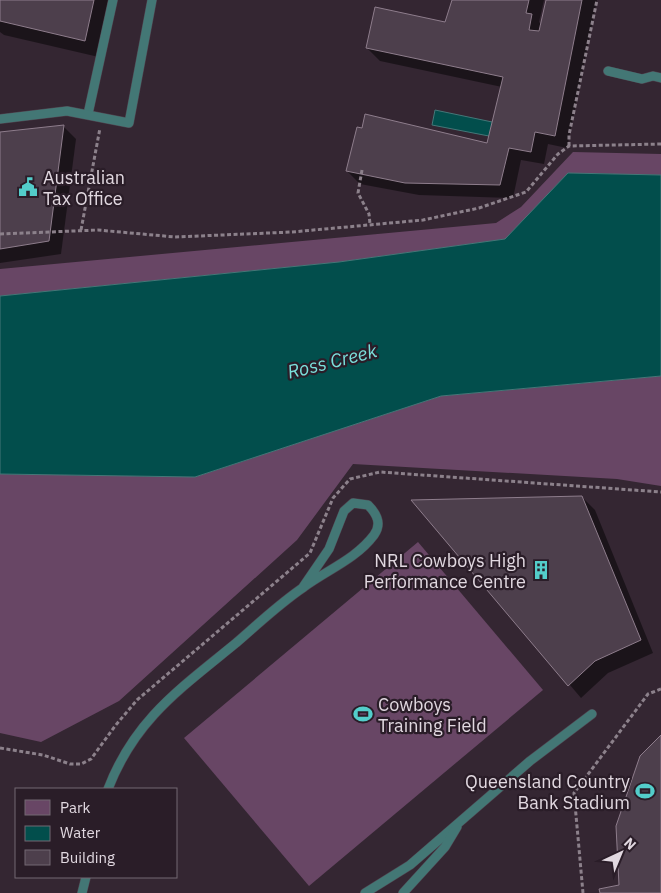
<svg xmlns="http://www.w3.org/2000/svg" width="661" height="893" viewBox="0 0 661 893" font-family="'IBM Plex Sans',sans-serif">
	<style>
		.green { fill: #684665 }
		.water { fill: #024e4c; stroke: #457778 }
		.shadow { fill: #0007 }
		.building { fill: #4d3f4c; stroke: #8e7d8c }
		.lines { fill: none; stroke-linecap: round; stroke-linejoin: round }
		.lane-casing { stroke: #50424e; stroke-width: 10 }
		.path { stroke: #8c818b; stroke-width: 3; stroke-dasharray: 4 2.5; stroke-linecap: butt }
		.lane { stroke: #437775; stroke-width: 9 }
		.labels { text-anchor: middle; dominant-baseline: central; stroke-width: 4.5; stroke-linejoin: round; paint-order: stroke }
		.poi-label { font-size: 18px; fill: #e1d8e0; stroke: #2a1d28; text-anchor: start }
		.water-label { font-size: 19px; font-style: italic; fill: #7adfdb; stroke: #2a1d28 }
	</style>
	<rect width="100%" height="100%" fill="#342632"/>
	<g class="green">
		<path d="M573,152L661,154V175L568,173L506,239L339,262L0,296V269L496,223L521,207Z"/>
		<path d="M661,376V486L617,479L353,464L297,540L119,701L41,742L0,733V474L195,477L441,396Z"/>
		<path d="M418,542L543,690L309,886L184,738Z"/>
	</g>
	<g class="water">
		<path d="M435,110L497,123L494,137L432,125Z"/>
		<path d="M568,173L661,175V376L441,396L195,477L0,474V296L339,262L505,239Z"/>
	</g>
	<g class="shadow">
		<path d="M0,0H116L103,58L4,35L0,32Z"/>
		<path d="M453,0H544L539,22L542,25L547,0H597L567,148L548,144L544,164L521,160L513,198L419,195L360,184L347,171L488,144L502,87L380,61L367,48L446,24Z"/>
		<path d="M63,126L76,139L61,254L0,263V133Z"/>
		<path d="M582,497L595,510L653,653L608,673L581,698L414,501Z"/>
	</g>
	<g class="building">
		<path d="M0,0H94L85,41L0,21Z"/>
		<path d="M452,0H529L526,13L532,14L529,30L539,31L546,0H582L555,136L535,132L531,152L509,148L500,185L405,183L346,171L357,127L362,128L365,114L487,143L503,77L366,48L375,7L445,22Z"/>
		<path d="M64,125L49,241L0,249V132Z"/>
		<path d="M582,496L641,640L595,661L568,686L411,500Z"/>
		<path d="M661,735V893H600L599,889L619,885L616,826L640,756Z"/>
	</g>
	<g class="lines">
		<g class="lane-casing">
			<g id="lane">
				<path d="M608,71L642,79L653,76L661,78"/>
				<path d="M88,114L113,0"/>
				<path d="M0,119L67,111L129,123L152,0"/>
				<path d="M108,789C135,719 180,689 236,643C258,624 280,603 304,587C327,570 356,559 374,535C382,524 377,514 368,505L353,503L344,511L329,549L303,587"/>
				<path d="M82,893L86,877"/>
				<path d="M365,893L410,865L530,761L592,714"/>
				<path d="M403,893L445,847L457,827"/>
			</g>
		</g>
		<g class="path">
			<path d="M569,146V135L597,0"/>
			<path d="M362,170L358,193L369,214L370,224"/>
			<path d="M81,230L100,128"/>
			<path d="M0,234L98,230L175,237L292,232L423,220L479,208L526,192L558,154L569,146L661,144"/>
			<path d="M0,748L43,755L70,764H81L91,759L115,726L137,700L310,553L333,498L350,479L380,472L661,492"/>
			<path d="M583,893L574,793L648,694L661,689"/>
		</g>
		<use href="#lane" class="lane"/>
	</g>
	<defs>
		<g id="civic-bare" transform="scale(1.5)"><path d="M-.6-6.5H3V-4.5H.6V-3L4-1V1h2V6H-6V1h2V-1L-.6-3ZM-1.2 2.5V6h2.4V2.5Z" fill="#53cdca" stroke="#2a1d28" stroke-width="2.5" paint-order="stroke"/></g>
		<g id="building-bare" transform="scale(1.5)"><path d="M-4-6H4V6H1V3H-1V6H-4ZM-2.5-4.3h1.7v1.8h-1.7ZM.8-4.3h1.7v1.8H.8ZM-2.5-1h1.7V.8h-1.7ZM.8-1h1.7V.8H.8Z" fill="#53cdca" stroke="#2a1d28" stroke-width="2.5" paint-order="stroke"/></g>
		<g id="stadium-bare" transform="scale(1.5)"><path d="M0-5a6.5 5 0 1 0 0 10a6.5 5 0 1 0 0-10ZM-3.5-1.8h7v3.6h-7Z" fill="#53cdca" stroke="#2a1d28" stroke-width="2.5" paint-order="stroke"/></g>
	</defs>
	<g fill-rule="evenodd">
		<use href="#civic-bare" x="28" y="187"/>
		<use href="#building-bare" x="541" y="570"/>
		<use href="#stadium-bare" x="363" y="714"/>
		<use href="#stadium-bare" x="645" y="791"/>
	</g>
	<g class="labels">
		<g class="poi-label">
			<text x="43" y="177">Australian<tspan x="43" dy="21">Tax Office</tspan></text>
			<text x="526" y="560" text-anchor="end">NRL Cowboys High<tspan x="526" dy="21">Performance Centre</tspan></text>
			<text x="378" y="704">Cowboys<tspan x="378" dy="21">Training Field</tspan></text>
			<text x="630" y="781" text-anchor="end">Queensland Country<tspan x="630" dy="21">Bank Stadium</tspan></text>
		</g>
		<g class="water-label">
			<text transform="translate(332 361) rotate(-14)">Ross Creek</text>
		</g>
	</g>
	<rect x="15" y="788" width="162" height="90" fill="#2a1d28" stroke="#736872"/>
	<rect x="25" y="800" width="25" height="15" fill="#684665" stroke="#736872"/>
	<text x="60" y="813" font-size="15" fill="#e1d8e0">Park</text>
	<rect x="25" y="826" width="25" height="15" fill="#024e4c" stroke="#736872"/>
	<text x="60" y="838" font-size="15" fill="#e1d8e0">Water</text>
	<rect x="25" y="850" width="25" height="15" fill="#4d3f4c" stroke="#736872"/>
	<text x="60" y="863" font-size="15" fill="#e1d8e0">Building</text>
	<g transform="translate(621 853) rotate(44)" stroke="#2a1d28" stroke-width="4" paint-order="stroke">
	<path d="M0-4L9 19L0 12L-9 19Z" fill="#e1d8e0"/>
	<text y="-8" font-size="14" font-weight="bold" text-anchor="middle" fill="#e1d8e0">N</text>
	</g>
</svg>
